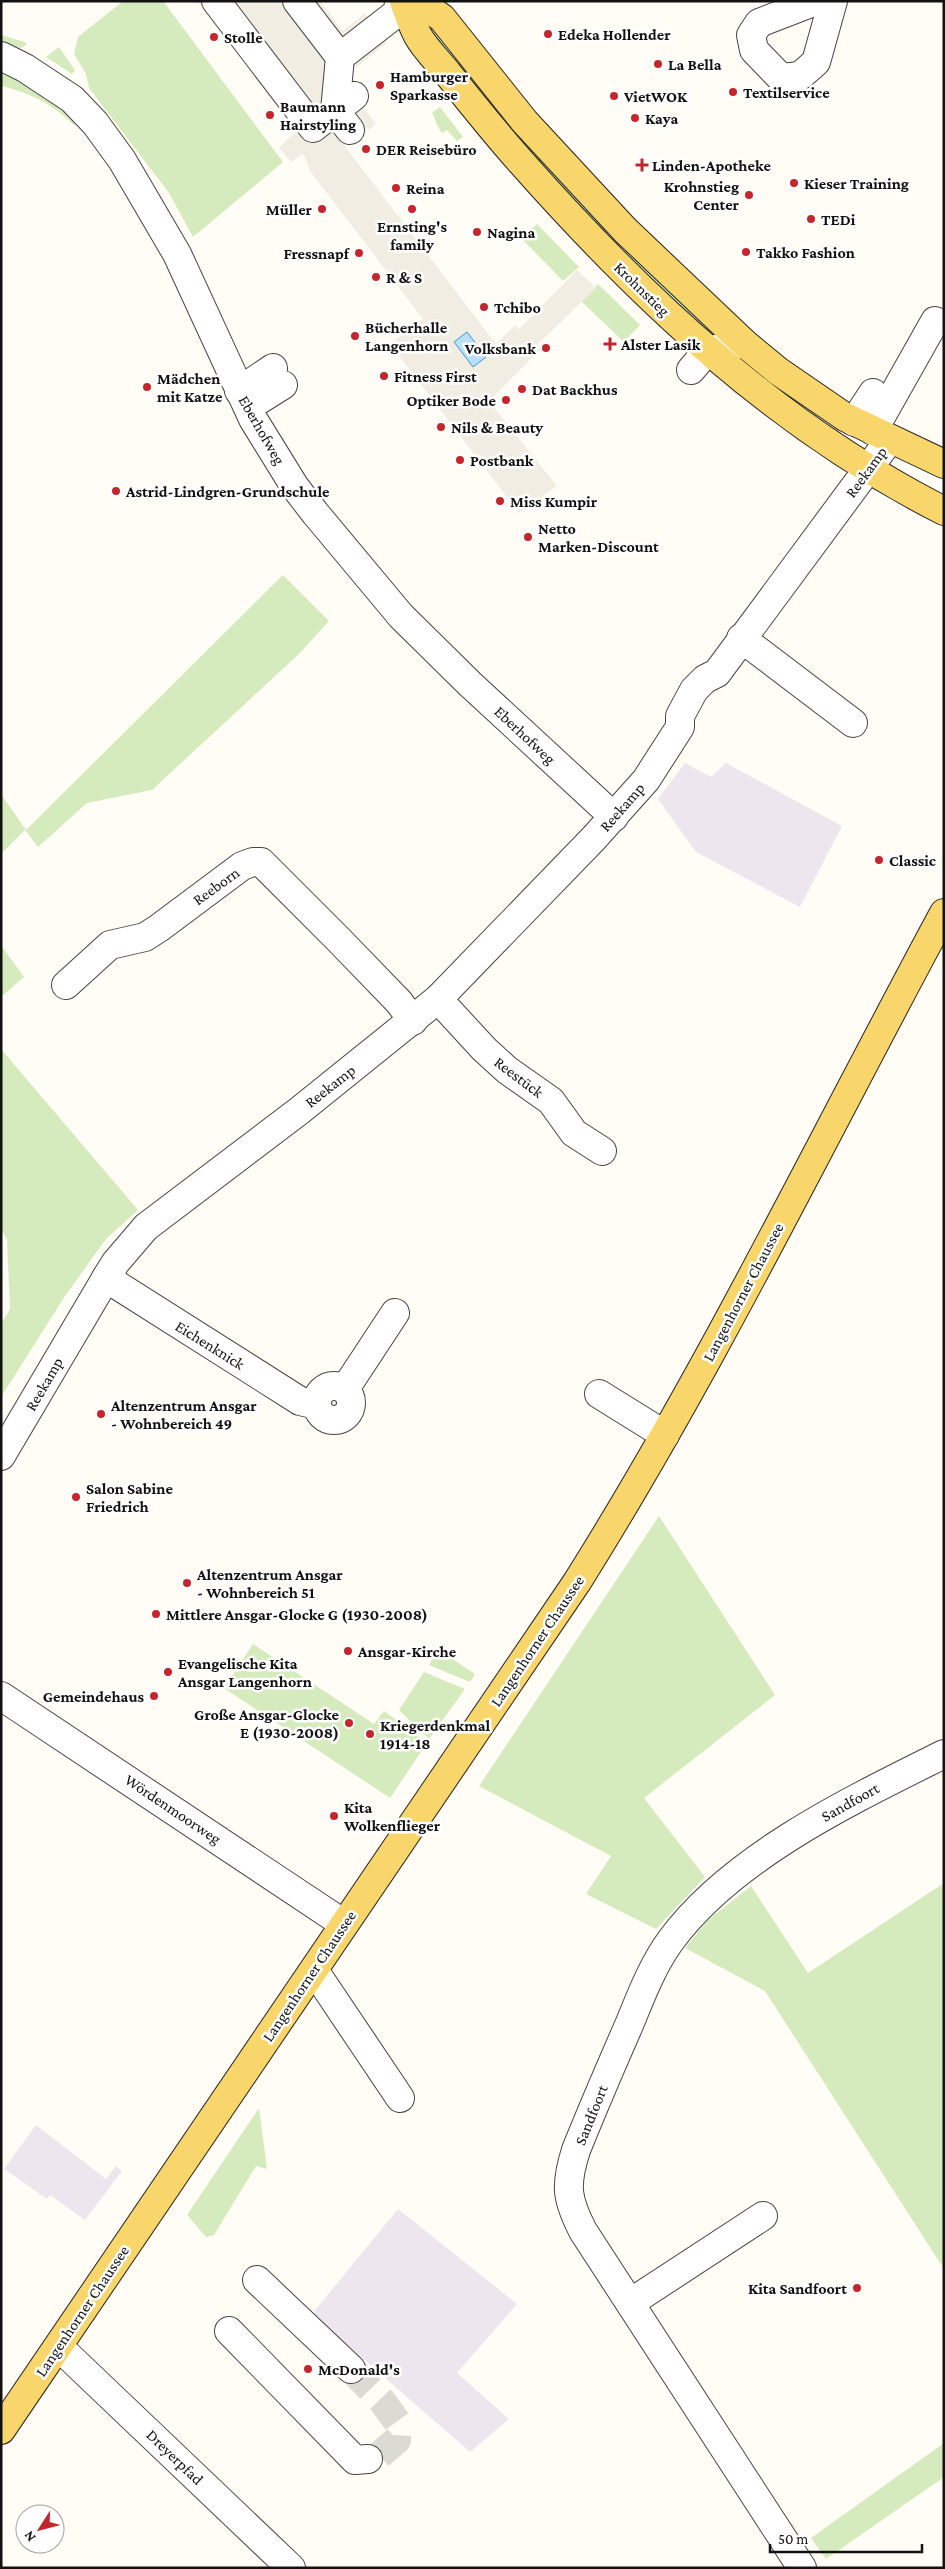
<svg xmlns="http://www.w3.org/2000/svg" width="945" height="2569" viewBox="0 0 945 2569" font-family="'Crimson Pro',serif">
	<style>
		.industrial { fill: #eee6ef }
		.green { fill: #d5ebbd }
		.plaza { fill: #f1ede2 }
		.water { fill: #b9e0f7; stroke: #3f96cf }
		.lines { fill: none; stroke-linecap: round; stroke-linejoin: round }
		.minor-tunnel { stroke: #dbdad3; stroke-width: 28; stroke-dasharray: 28 14; stroke-linecap: butt }
		.minor-casing { stroke: #444; stroke-width: 30 }
		.major-casing { stroke: #222; stroke-width: 30 }
		.minor { stroke: #fff; stroke-width: 28 }
		.major { stroke: #f9d66b; stroke-width: 28 }
		.poi-dot { fill: #c4262e; stroke: #fff; stroke-width: 2 }
		.labels { text-anchor: middle; dominant-baseline: central; stroke-width: 5; stroke-linejoin: round; paint-order: stroke }
		.poi-label { font-size: 16px; font-weight: bold; fill: #111; stroke: #fff; text-anchor: start }
		.street-label { font-size: 16px; fill: #111; stroke: #fff }
	</style>
	<rect width="100%" height="100%" fill="#fffdf5"/>
	<g class="industrial">
		<path d="M685,763L711,777L726,763L842,826L800,907L696,852L658,799Z"/>
		<path d="M36,2125L106,2179L116,2166L122,2171L85,2220L50,2195L47,2199L4,2169Z"/>
		<path d="M398,2209L517,2304L457,2373L509,2419L470,2452L312,2314Z"/>
	</g>
	<g class="green">
		<path d="M123,1H163L283,162L193,237L169,193L89,88L86,74L74,54L78,37Z"/>
		<path d="M435,31L516,128L609,230L603,236L507,133L429,35Z"/>
		<path d="M1,35L25,42L27,44L21,48L1,44Z"/>
		<path d="M59,47L75,70L72,74L46,57Z"/>
		<path d="M1,62L79,121L74,125C52,104 31,93 1,86Z"/>
		<path d="M440,107L463,137L457,141L447,130L442,133C437,127 436,120 432,113Z"/>
		<path d="M537,224L579,267L563,281L522,239Z"/>
		<path d="M628,248L718,335L717,341L621,255Z"/>
		<path d="M598,284L640,325L624,342L581,301Z"/>
		<path d="M283,575L329,621L300,653L152,790L87,803L38,847L25,830L1,854V794L26,830Z"/>
		<path d="M1,945L24,977L1,997Z"/>
		<path d="M1,1049L138,1210L106,1239L65,1296L1,1397V1324L10,1309L7,1240L1,1228Z"/>
		<path d="M659,1516L775,1695L644,1798L705,1877L656,1929L586,1894L611,1856L479,1786Z"/>
		<path d="M253,1644L374,1724L384,1711L427,1743L390,1798L224,1688Z"/>
		<path d="M439,1650L475,1674L470,1682L429,1665Z"/>
		<path d="M424,1672L465,1689L429,1739L399,1710Z"/>
		<path d="M944,1883V2269L765,1991L685,1948L708,1920L751,1886L808,1973Z"/>
		<path d="M259,2108L267,2169L256,2166L214,2235L206,2237L187,2215Z"/>
		<path d="M944,2443V2477L826,2559L811,2538Z"/>
	</g>
	<path class="plaza" d="M197,1H320L343,31L365,13L387,43L341,79L376,124L369,130L367,128L344,145L496,344L515,325L519,329L577,270L596,288L537,345L541,349L489,401L557,486L519,513L390,344L423,319L310,171L305,157L302,154L291,162L279,147L296,132L246,65L249,63L223,29L220,32Z"/>
	<path class="water" d="M467,332L486,357L473,367L454,342Z"/>
	<g class="lines">
		<path class="minor-tunnel" d="M351,2369L382,2401L398,2423L397,2440L376,2458L368,2459"/>
		<g class="minor-casing">
			<g id="minor">
				<path d="M216,1L313,128L354,96"/>
				<path d="M297,1L340,57"/>
				<path d="M816,1L759,23L751,35L754,50L781,78L800,76L816,62L833,1"/>
				<path d="M1,56L25,68L72,99L95,123L122,160L177,254L253,419L295,487L315,513L401,616L470,684L614,817"/>
				<path d="M350,130L335,111L340,57L398,12L399,1"/>
				<path d="M691,370L707,351L744,343"/>
				<path d="M239,391L273,368"/>
				<path d="M248,407L283,385"/>
				<path d="M854,422L873,393"/>
				<path d="M873,431L935,321"/>
				<path d="M741,638L853,723"/>
				<path d="M66,985L110,945L145,937L159,928L242,866L253,862H261L339,940L399,1002L413,1021"/>
				<path d="M438,999L484,1049L507,1070L551,1101L574,1133L602,1151"/>
				<path d="M106,1278L300,1401L317,1405"/>
				<circle cx="334" cy="1403" r="17"/>
				<path d="M345,1389L395,1313"/>
				<path d="M599,1394L665,1435"/>
				<path d="M1,1456L106,1278L116,1262L146,1227L299,1111L438,999L594,838L646,780L680,727V716L694,690L705,679L717,673L890,439"/>
				<path d="M1,1696L344,1924"/>
				<path d="M314,1970L400,2098"/>
				<path d="M257,2280L351,2369"/>
				<path d="M630,2303L763,2216"/>
				<path d="M229,2331L355,2460L368,2459"/>
				<path d="M59,2347L291,2568"/>
				<path d="M802,2568L583,2231C566,2198 565,2185 576,2150C593,2108 611,2066 629,2025C641,1996 652,1966 671,1940C733,1856 852,1800 944,1754"/>
			</g>
		</g>
		<g class="major-casing">
			<g id="major">
				<path d="M404,1C408,13 412,25 418,36C426,50 439,62 449,75C472,104 496,134 521,162C644,301 777,426 944,511"/>
				<path d="M417,1L442,18L525,122L625,230L744,343L778,371L845,417L944,464"/>
				<path d="M1,2430L577,1582C712,1367 823,1137 944,913"/>
			</g>
		</g>
		<use href="#minor" class="minor"/>
		<use href="#major" class="major"/>
	</g>
	<g class="poi-dot">
		<circle cx="548" cy="34" r="5"/>
		<circle cx="214" cy="37" r="5"/>
		<circle cx="658" cy="64" r="5"/>
		<circle cx="380" cy="85" r="5"/>
		<circle cx="733" cy="92" r="5"/>
		<circle cx="614" cy="96" r="5"/>
		<circle cx="270" cy="115" r="5"/>
		<circle cx="635" cy="118" r="5"/>
		<circle cx="366" cy="149" r="5"/>
		<path d="M639.5 157.5h5v5h5v5h-5v5h-5v-5h-5v-5h5z"/>
		<circle cx="794" cy="183" r="5"/>
		<circle cx="396" cy="188" r="5"/>
		<circle cx="749" cy="195" r="5"/>
		<circle cx="322" cy="209" r="5"/>
		<circle cx="412" cy="209" r="5"/>
		<circle cx="811" cy="219" r="5"/>
		<circle cx="477" cy="232" r="5"/>
		<circle cx="746" cy="252" r="5"/>
		<circle cx="359" cy="253" r="5"/>
		<circle cx="376" cy="277" r="5"/>
		<circle cx="484" cy="307" r="5"/>
		<circle cx="355" cy="336" r="5"/>
		<path d="M607.5 336.5h5v5h5v5h-5v5h-5v-5h-5v-5h5z"/>
		<circle cx="546" cy="348" r="5"/>
		<circle cx="384" cy="376" r="5"/>
		<circle cx="147" cy="387" r="5"/>
		<circle cx="522" cy="389" r="5"/>
		<circle cx="506" cy="400" r="5"/>
		<circle cx="441" cy="427" r="5"/>
		<circle cx="460" cy="460" r="5"/>
		<circle cx="116" cy="491" r="5"/>
		<circle cx="500" cy="501" r="5"/>
		<circle cx="528" cy="537" r="5"/>
		<circle cx="879" cy="860" r="5"/>
		<circle cx="101" cy="1414" r="5"/>
		<circle cx="76" cy="1497" r="5"/>
		<circle cx="187" cy="1583" r="5"/>
		<circle cx="156" cy="1614" r="5"/>
		<circle cx="348" cy="1651" r="5"/>
		<circle cx="168" cy="1672" r="5"/>
		<circle cx="154" cy="1696" r="5"/>
		<circle cx="349" cy="1723" r="5"/>
		<circle cx="370" cy="1734" r="5"/>
		<circle cx="334" cy="1816" r="5"/>
		<circle cx="857" cy="2288" r="5"/>
		<circle cx="308" cy="2369" r="5"/>
	</g>
	<g class="labels">
		<g class="poi-label">
			<text x="558" y="34">Edeka Hollender</text>
			<text x="224" y="37">Stolle</text>
			<text x="668" y="64">La Bella</text>
			<text x="390" y="76">Hamburger<tspan x="390" dy="18">Sparkasse</tspan></text>
			<text x="743" y="92">Textilservice</text>
			<text x="624" y="96">VietWOK</text>
			<text x="280" y="106">Baumann<tspan x="280" dy="18">Hairstyling</tspan></text>
			<text x="645" y="118">Kaya</text>
			<text x="376" y="149">DER Reisebüro</text>
			<text x="652" y="165">Linden-Apotheke</text>
			<text x="804" y="183">Kieser Training</text>
			<text x="739" y="186" text-anchor="end">Krohnstieg<tspan x="739" dy="18">Center</tspan></text>
			<text x="406" y="188">Reina</text>
			<text x="312" y="209" text-anchor="end">Müller</text>
			<text x="821" y="219">TEDi</text>
			<text x="412" y="226" text-anchor="middle">Ernsting's<tspan x="412" dy="18">family</tspan></text>
			<text x="487" y="232">Nagina</text>
			<text x="756" y="252">Takko Fashion</text>
			<text x="349" y="253" text-anchor="end">Fressnapf</text>
			<text x="386" y="277">R &amp; S</text>
			<text x="494" y="307">Tchibo</text>
			<text x="365" y="327">Bücherhalle<tspan x="365" dy="18">Langenhorn</tspan></text>
			<text x="621" y="344">Alster Lasik</text>
			<text x="536" y="348" text-anchor="end">Volksbank</text>
			<text x="394" y="376">Fitness First</text>
			<text x="157" y="378">Mädchen<tspan x="157" dy="18">mit Katze</tspan></text>
			<text x="532" y="389">Dat Backhus</text>
			<text x="496" y="400" text-anchor="end">Optiker Bode</text>
			<text x="451" y="427">Nils &amp; Beauty</text>
			<text x="470" y="460">Postbank</text>
			<text x="126" y="491">Astrid-Lindgren-Grundschule</text>
			<text x="510" y="501">Miss Kumpir</text>
			<text x="538" y="528">Netto<tspan x="538" dy="18">Marken-Discount</tspan></text>
			<text x="889" y="860">Classic</text>
			<text x="111" y="1405">Altenzentrum Ansgar<tspan x="111" dy="18">- Wohnbereich 49</tspan></text>
			<text x="86" y="1488">Salon Sabine<tspan x="86" dy="18">Friedrich</tspan></text>
			<text x="197" y="1574">Altenzentrum Ansgar<tspan x="197" dy="18">- Wohnbereich 51</tspan></text>
			<text x="166" y="1614">Mittlere Ansgar-Glocke G (1930-2008)</text>
			<text x="358" y="1651">Ansgar-Kirche</text>
			<text x="178" y="1663">Evangelische Kita<tspan x="178" dy="18">Ansgar Langenhorn</tspan></text>
			<text x="144" y="1696" text-anchor="end">Gemeindehaus</text>
			<text x="339" y="1714" text-anchor="end">Große Ansgar-Glocke<tspan x="339" dy="18">E (1930-2008)</tspan></text>
			<text x="380" y="1725">Kriegerdenkmal<tspan x="380" dy="18">1914-18</tspan></text>
			<text x="344" y="1807">Kita<tspan x="344" dy="18">Wolkenflieger</tspan></text>
			<text x="847" y="2288" text-anchor="end">Kita Sandfoort</text>
			<text x="318" y="2369">McDonald's</text>
		</g>
		<g class="street-label">
			<text transform="translate(642 289) rotate(44)">Krohnstieg</text>
			<text transform="translate(262 430) rotate(60)">Eberhofweg</text>
			<text transform="translate(866 472) rotate(-54)">Reekamp</text>
			<text transform="translate(525 735) rotate(43)">Eberhofweg</text>
			<text transform="translate(622 807) rotate(-49)">Reekamp</text>
			<text transform="translate(216 886) rotate(-36)">Reeborn</text>
			<text transform="translate(519 1077) rotate(37)">Reestück</text>
			<text transform="translate(330 1086) rotate(-38)">Reekamp</text>
			<text transform="translate(743 1292) rotate(-62)">Langenhorner Chaussee</text>
			<text transform="translate(210 1345) rotate(32)">Eichenknick</text>
			<text transform="translate(44 1384) rotate(-60)">Reekamp</text>
			<text transform="translate(537 1641) rotate(-56)">Langenhorner Chaussee</text>
			<text transform="translate(850 1802) rotate(-29)">Sandfoort</text>
			<text transform="translate(173 1809) rotate(34)">Wördenmoorweg</text>
			<text transform="translate(309 1976) rotate(-56)">Langenhorner Chaussee</text>
			<text transform="translate(591 2115) rotate(-68)">Sandfoort</text>
			<text transform="translate(82 2311) rotate(-56)">Langenhorner Chaussee</text>
			<text transform="translate(175 2457) rotate(44)">Dreyerpfad</text>
		</g>
	</g>
	<rect width="945" height="2569" fill="none" stroke="#111111" stroke-width="5"/>
	<g transform="translate(40 2529) rotate(234)"><circle r="24" fill="#ffffff" stroke="#a0a0a0"/>
	<path d="M0-4L9 19L0 12L-9 19Z" fill="#c4262e"/>
	<text y="-8" font-size="14" font-weight="bold" text-anchor="middle" fill="#111111">N</text>
	</g>
	<path d="M770 2544v8h152v-8" fill="none" stroke="#111111" stroke-width="2.5"/>
	<text x="778" y="2544" font-size="15" fill="#111111" stroke="#ffffff" stroke-width="4" paint-order="stroke">50 m</text>
</svg>
